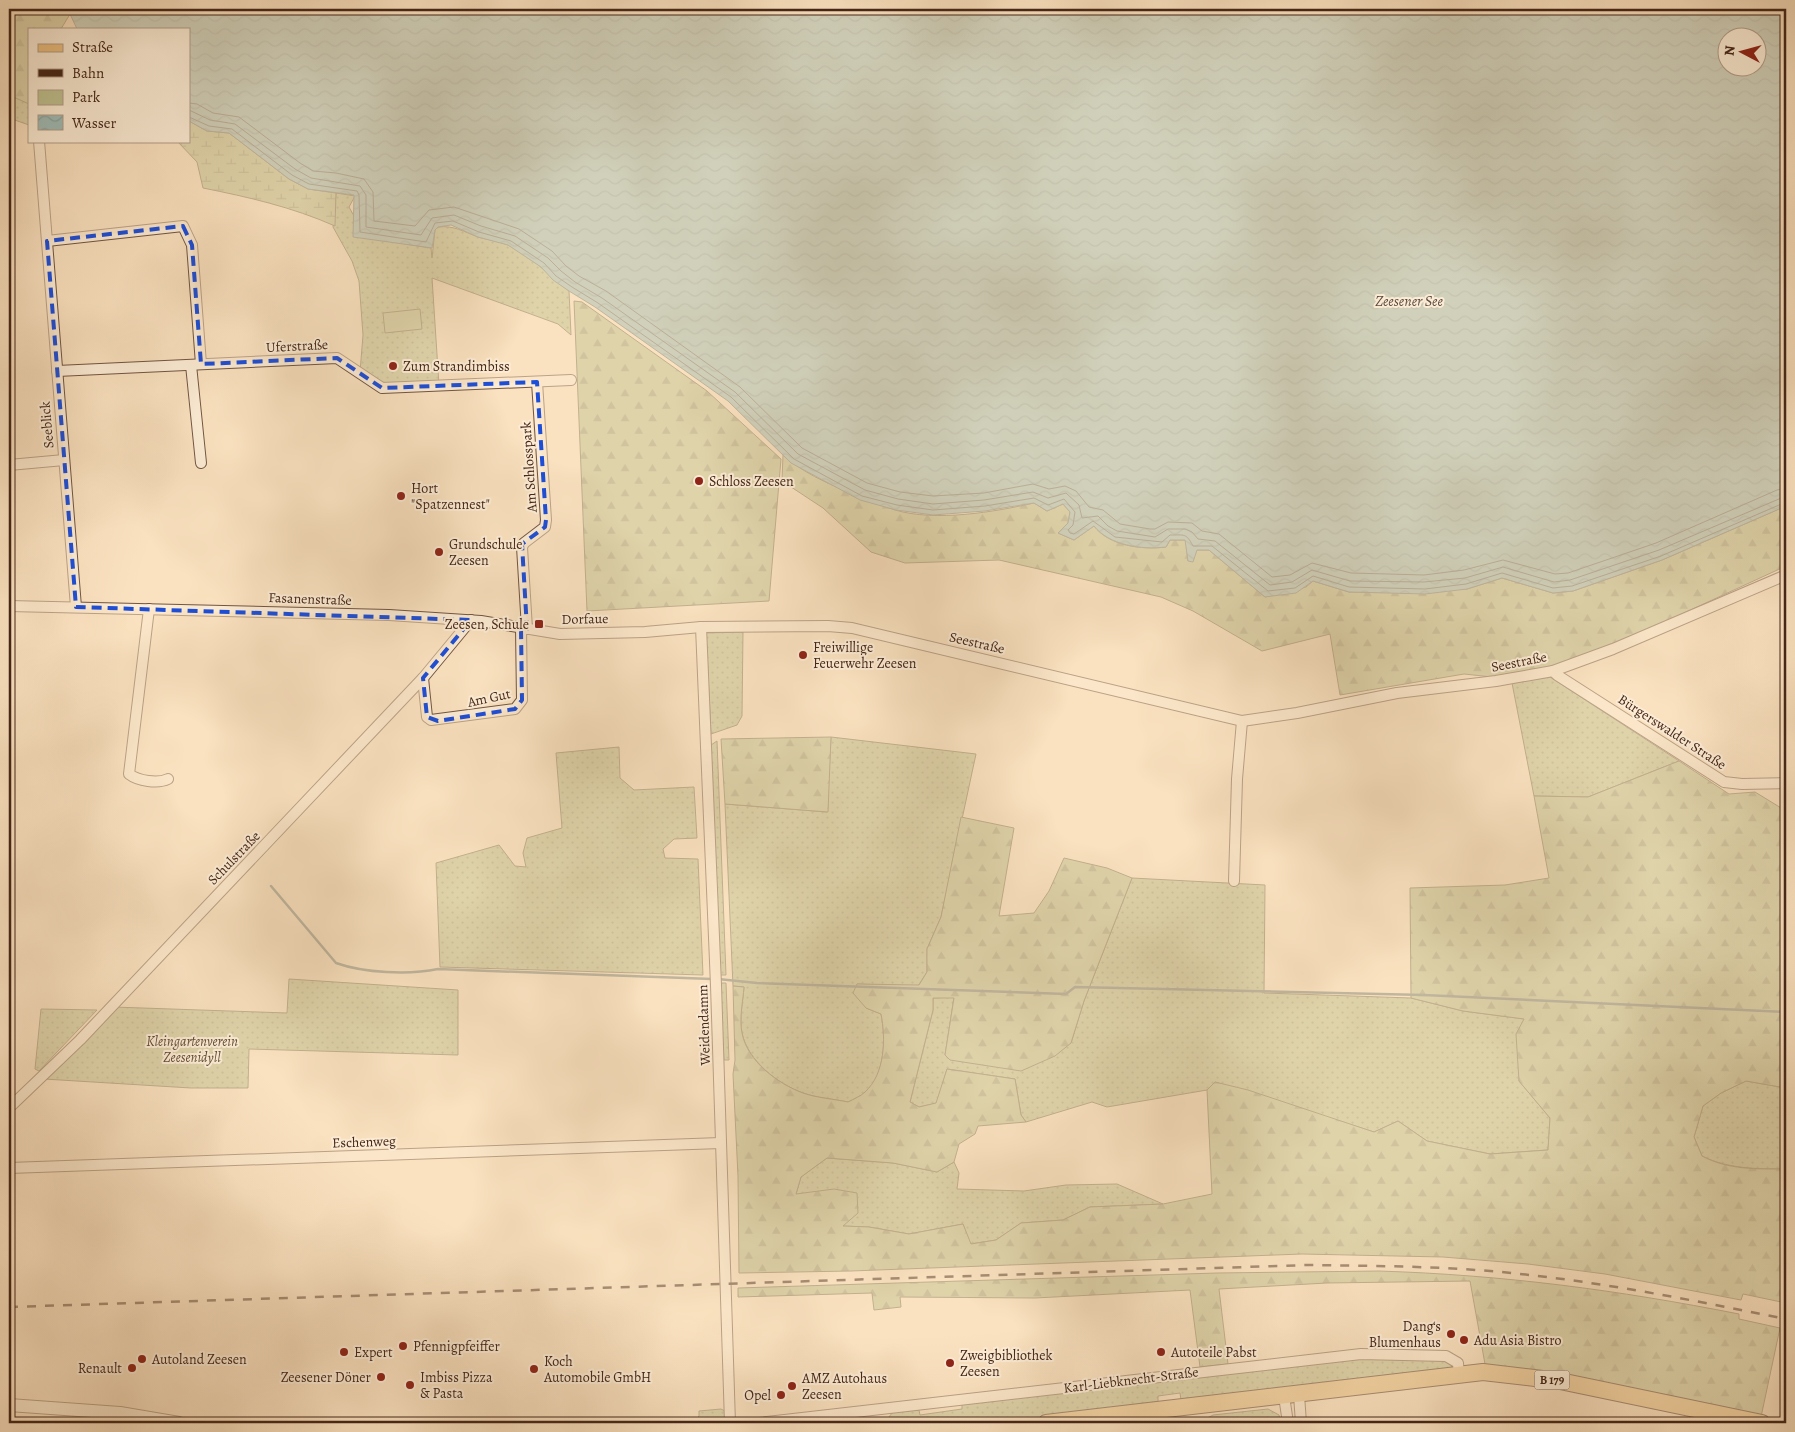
<svg xmlns="http://www.w3.org/2000/svg" width="1795" height="1432" viewBox="0 0 1795 1432" font-family="Alegreya,serif">
	<style>
		.green { fill: url(#green-dots); stroke: #827454 }
		.forest { fill: url(#forest-firs); stroke: #827454 }
		.wetland { fill: url(#wetland-marsh); stroke: #827454 }
		.pitch { fill: #bfc291; stroke: #827454 }
		.water { fill: url(#water-waves); stroke: #7b8077; fill-rule: evenodd }
		.lines { fill: none; stroke-linecap: round; stroke-linejoin: round }
		.shore { stroke: #727168; stroke-width: 1 }
		.stream { stroke: #7b8077; stroke-width: 2.5 }
		.minor-casing { stroke: #725542; stroke-width: 12 }
		.tertiary-casing { stroke: #725542; stroke-width: 14 }
		.primary-casing { stroke: #442618; stroke-width: 18 }
		.minor { stroke: #fcecd5; stroke-width: 10 }
		.tertiary { stroke: #fcecd5; stroke-width: 12 }
		.primary { stroke: #edc080; stroke-width: 16 }
		.rail { stroke: #442618; stroke-width: 2.5; stroke-dasharray: 9 9; stroke-linecap: butt }
		.marked { fill: none; stroke: #1d4ed8; stroke-width: 4; stroke-dasharray: 10 6; stroke-linejoin: round }
		.poi-dot { fill: #8f2418; stroke: #fcecd5; stroke-width: 2 }
		.labels { text-anchor: middle; dominant-baseline: central; stroke-width: 4; stroke-linejoin: round; paint-order: stroke }
		.shield { fill: #fcecd5; stroke: #7b6151; stroke-width: 1 }
		.shield-label { font-size: 12px; font-weight: bold; fill: #442618 }
		.street-label { font-size: 14px; fill: #442618; stroke: #fcecd5 }
		.poi-label { font-size: 14px; fill: #442618; stroke: #fcecd5; text-anchor: start }
		.park-label { font-size: 14px; font-style: italic; fill: #634d36; stroke: #fcecd5 }
		.water-label { font-size: 15px; font-style: italic; fill: #5b4c40; stroke: #fcecd5 }
	</style>
	<defs>
		<pattern id="green-dots" width="8" height="8" patternUnits="userSpaceOnUse" patternTransform="scale(1.25)"><rect width="8" height="8" fill="#bfc291"/><path d="M2 2h.1M6 6h.1" fill="none" stroke="#9d9d75" stroke-width="1.8" stroke-linecap="round"/></pattern>
		<pattern id="forest-firs" width="22" height="20" patternUnits="userSpaceOnUse" patternTransform="scale(1.25)"><rect width="22" height="20" fill="#bfc291"/><path d="M5 1l3.5 6h-7zM16 11l3.5 6h-7z" fill="#9d9d75"/></pattern>
		<pattern id="wetland-marsh" width="20" height="14" patternUnits="userSpaceOnUse" patternTransform="scale(1.25)"><rect width="20" height="14" fill="#bfc291"/><path d="M1 5h8M5 5V1M11 12h8M15 12V8" fill="none" stroke="#9d9d75"/></pattern>
		<pattern id="water-waves" width="16" height="10" patternUnits="userSpaceOnUse" patternTransform="scale(1.25)"><rect width="16" height="10" fill="#9fbcb7"/><path d="M0 5q4-4 8 0t8 0" fill="none" stroke="#8aa19d"/></pattern>
	</defs>
	<rect width="100%" height="100%" fill="#fae1bf"/>
	<filter id="stains"><feTurbulence type="fractalNoise" baseFrequency=".004" numOctaves="4"/><feColorMatrix values="0 0 0 0 .2 0 0 0 0 .09 0 0 0 0 .02 0 0 0 .5 -.17"/></filter>
	<radialGradient id="worn" r=".72"><stop offset=".6" stop-color="#630" stop-opacity="0"/><stop offset="1" stop-color="#630" stop-opacity=".3"/></radialGradient>
	<g class="green">
		<path d="M9,9L29,65V125L9,118Z"/>
		<path d="M336,193L355,196L349,207L354,216V236L431,248L432,258L435,230L438,227C454,225 464,232 478,237C488,240 499,241 508,245C532,255 549,277 569,291L571,335L558,324L432,278L439,385L382,388L360,372L363,335L359,281L352,261L333,227Z"/>
		<path d="M743,632L742,716L737,725L711,734L706,633Z"/>
		<path d="M1550,677L1679,761L1588,797L1534,796L1512,683Z"/>
		<path d="M831,737L976,754L941,917L927,949V972L918,986L857,984L866,1008L881,1014C886,1039 885,1074 866,1092C861,1096 854,1099 848,1102C834,1099 817,1098 803,1093C778,1084 748,1061 742,1033C739,1019 743,1001 744,987L733,986L725,804L827,812Z"/>
		<path d="M717,741L726,975H719L711,745Z"/>
		<path d="M619,747L620,778L634,790L694,787L697,838L674,839L663,849L665,858L698,859L703,975L440,967L436,863L499,845L515,866L526,867L523,853L527,838L562,828L556,753Z"/>
		<path d="M1132,878L1265,885L1264,993L1411,998L1463,1011L1525,1019L1519,1081L1550,1118L1548,1150L1490,1154L1427,1141L1398,1121L1374,1132L1215,1082L1207,1090L1107,1107L1092,1102L1026,1122L1021,1115L1015,1079L947,1069L937,1103L919,1107L910,1102L933,1010V998L954,997L945,1055L1071,1043L1084,1001Z"/>
		<path d="M289,979L458,990V1055L249,1049L248,1088H191L44,1079L113,1007L287,1013Z"/>
		<path d="M719,983H726L729,1060H724Z"/>
		<path d="M41,1009L97,1010L39,1071L35,1069Z"/>
		<path d="M1746,1081L1786,1088V1169C1757,1169 1728,1169 1702,1156L1694,1137L1703,1106L1721,1093Z"/>
		<path d="M827,1158L893,1163L937,1172L954,1162L959,1173L957,1189L1024,1191L1066,1185L1117,1184L1163,1204L1090,1207L1063,1220L1021,1223L996,1240L970,1244L963,1224L909,1234L869,1227L842,1226L796,1194L801,1177Z"/>
		<path d="M1361,1357L1438,1358L1450,1362L1452,1368L1181,1400L1180,1393L1158,1396V1402L1134,1409L1007,1423H888V1418L893,1412L919,1410L920,1415L962,1409V1403Z"/>
		<path d="M721,1409L725,1411L726,1423H693L699,1416V1411Z"/>
		<path d="M1268,1409L1279,1415L1281,1423H1198L1213,1415Z"/>
	</g>
	<g class="forest">
		<path d="M9,9H51L70,14L61,29H29V104L9,95Z"/>
		<path d="M574,301L582,302L707,391L781,459L769,601L587,611Z"/>
		<path d="M783,455C802,472 826,483 849,492C864,498 879,505 895,510C936,522 994,512 1034,503L1047,511L1063,504L1070,512L1068,523L1058,533L1074,540L1094,526C1109,546 1142,550 1166,547L1170,540H1186L1188,561L1197,550H1209L1265,597L1306,587L1313,581L1349,592H1386L1467,589L1502,578L1553,593L1573,591L1662,560L1786,506V566L1558,671L1511,679L1464,674L1340,695L1330,634L1262,651L1193,611L1161,597L999,560L905,563L871,552L823,508L782,481Z"/>
		<path d="M831,737L828,812L725,804L721,739Z"/>
		<path d="M1679,761L1729,794L1755,792L1786,811V1088L1746,1081L1721,1093L1703,1106L1694,1137L1702,1156C1728,1170 1757,1169 1786,1169V1303L1743,1294L1741,1300L1605,1274L1528,1264L1443,1257L1302,1254L851,1271L739,1273L738,1176L733,1074L735,1060L733,986L744,987C743,1001 739,1019 742,1033C747,1061 778,1084 803,1093C817,1098 834,1099 848,1102C854,1099 861,1096 865,1092C885,1074 886,1039 881,1014L866,1008L853,993L857,984L919,985L927,972V949L941,917L961,817L1014,828L999,916L1034,913L1049,891L1064,858L1107,868L1132,878L1084,1001L1071,1043L1055,1056L1021,1071L950,1060L945,1055L954,998H933V1010L910,1102L919,1107L936,1103L947,1069L1015,1079L1021,1115L1026,1122L978,1126L975,1134L959,1144L954,1162L937,1172L893,1163L827,1158L801,1177L796,1194L834,1189L857,1193L858,1213L843,1226L869,1227L909,1234L963,1224L971,1244L996,1240L1021,1223L1063,1220L1090,1207L1163,1204L1212,1194L1207,1090L1215,1082L1248,1090L1374,1132L1398,1121L1427,1141L1490,1154L1548,1150L1550,1118L1519,1081L1516,1034L1524,1019L1463,1011L1411,998L1410,888L1505,885L1549,878L1534,796L1588,797Z"/>
		<path d="M1379,1271C1504,1275 1617,1290 1739,1314V1319L1780,1328L1761,1417L1485,1364L1470,1281L1327,1283L1219,1289L1228,1364L1200,1367L1190,1290L1035,1298L900,1297L901,1307L874,1310L872,1293L738,1297V1288L1217,1273Z"/>
	</g>
	<path class="wetland" d="M189,121L207,131L229,133L289,179L308,189L336,193L335,226C292,207 248,197 203,188L197,162L177,141H189Z"/>
	<path class="pitch" d="M420,309L422,329L385,333L383,313Z"/>
	<path class="water" d="M72,9H1786V506L1662,560L1573,591L1553,593L1502,578L1467,589L1425,594L1349,592L1313,581L1296,593L1265,597L1209,550H1197L1193,562L1188,561L1185,540H1170L1166,547C1141,550 1109,545 1094,526L1074,540L1058,533L1068,523L1070,512L1063,504L1047,511L1034,503L985,511L933,515L896,510L860,500L791,463L728,401L595,307L569,291L553,280L541,267L508,245L478,237L451,225L438,227L435,230L432,248L353,237L354,195L308,189L289,179L229,133L207,131L189,121V29H77L70,14ZM1728,38H1758V68H1728Z"/>
	<g class="lines">
		<g class="shore">
			<path d="M189,103L197,104L213,113L239,117L300,163L313,171L336,173L364,179L373,192L374,221L415,226L429,210L454,207L519,229L552,251L566,266L579,276L606,291L740,387L802,448L867,483L900,492L933,496L984,493L1033,484L1049,489L1065,486L1076,491L1089,507L1103,510L1120,524L1150,529H1155L1168,522L1192,523L1202,531L1219,534L1272,577L1290,575L1312,563L1351,573L1424,575L1464,570L1503,560L1555,574L1568,573L1656,543L1777,490L1786,488"/>
			<path d="M189,110L210,120L235,124L295,169L311,178L360,186L366,195V227L421,235L432,218L454,215L481,226L515,236L548,258L561,271L575,282L602,298L735,392L798,454L865,490L898,499L933,504L984,500L1033,492L1048,498L1066,493L1079,505L1082,518L1098,516L1108,526L1117,531L1155,537L1168,529H1185L1192,532L1198,539L1215,541L1270,585L1292,582L1312,570L1350,581L1424,582L1465,578L1503,567L1554,582L1570,580L1659,550L1786,496"/>
			<path d="M189,117L209,126L232,129L292,175L309,184L357,191L359,195L360,232L426,242L435,223L453,221L479,232L511,241L544,263L556,276L572,287L598,303L731,397L794,459L862,496L897,505L933,510L985,506L1034,498L1048,505L1064,499L1075,512L1073,525L1068,530L1070,533L1074,534L1093,521L1115,537L1162,542L1170,535C1185,535 1186,533 1193,546H1212L1268,591L1295,588L1313,576L1349,587L1425,589L1466,584L1502,573L1553,588L1572,586L1661,556L1786,502"/>
		</g>
		<g class="stream">
			<path d="M271,886L336,963C364,973 409,975 438,969L712,979"/>
			<path d="M718,979L757,983L1066,994L1075,987L1424,995L1786,1012"/>
		</g>
		<g class="minor-casing">
			<g id="minor">
				<path d="M39,141L76,607"/>
				<path d="M47,241L183,226L192,245L201,364"/>
				<path d="M191,365L201,463"/>
				<path d="M57,371L337,358L382,388L571,380"/>
				<path d="M9,465L64,460"/>
				<path d="M9,606L389,615L481,621L560,634L645,632L701,627L828,626L852,628L1242,721L1297,713L1397,693L1496,681L1553,671L1613,649L1786,575"/>
				<path d="M149,609L129,774C138,781 158,784 168,779"/>
				<path d="M701,627L716,985L730,1423"/>
				<path d="M527,629L522,547L524,543L545,527L546,520L537,382"/>
				<path d="M1553,671L1557,675L1724,782L1742,784L1786,783"/>
				<path d="M423,678L427,717L431,720L515,709L522,700L521,628"/>
				<path d="M1234,881L1237,779L1242,721"/>
				<path d="M9,1108L80,1040L423,678L471,620"/>
				<path d="M9,1168L721,1143"/>
				<path d="M1299,1395L1301,1423"/>
				<path d="M1284,1396L1288,1423"/>
				<path d="M759,1423L1361,1354L1446,1356L1458,1363L1459,1376"/>
			</g>
		</g>
		<g class="tertiary-casing">
			<path id="tertiary" d="M9,1405L120,1413L179,1423"/>
		</g>
		<g class="primary-casing">
			<path id="primary" d="M1046,1423L1483,1372L1560,1381L1762,1423"/>
		</g>
		<use href="#minor" class="minor"/>
		<use href="#tertiary" class="tertiary"/>
		<use href="#primary" class="primary"/>
		<path class="rail" d="M9,1307L1308,1265C1372,1266 1437,1266 1501,1272C1597,1281 1692,1300 1786,1319"/>
	</g>
	<path d="M0 0H1795V1432H0ZM183,226L192,245L201,364L337,358L382,388L537,382L546,520L545,527L522,544L527,629L521,628L522,700L515,709L438,721L427,717L423,678L471,620L76,607L47,241Z" fill="#fae1bf" fill-opacity=".55" fill-rule="evenodd"/>
	<path class="marked" d="M183,226L192,245L201,364L337,358L382,388L537,382L546,520L545,527L522,544L527,629L521,628L522,700L515,709L438,721L427,717L423,678L471,620L76,607L47,241Z"/>
	<g class="poi-dot">
		<circle cx="393" cy="366" r="5"/>
		<circle cx="699" cy="481" r="5"/>
		<circle cx="401" cy="496" r="5"/>
		<circle cx="439" cy="552" r="5"/>
		<rect x="534" y="619" width="10" height="10" rx="2.5"/>
		<circle cx="803" cy="655" r="5"/>
		<circle cx="1451" cy="1334" r="5"/>
		<circle cx="1464" cy="1340" r="5"/>
		<circle cx="403" cy="1346" r="5"/>
		<circle cx="344" cy="1352" r="5"/>
		<circle cx="1161" cy="1352" r="5"/>
		<circle cx="142" cy="1359" r="5"/>
		<circle cx="950" cy="1363" r="5"/>
		<circle cx="132" cy="1368" r="5"/>
		<circle cx="534" cy="1369" r="5"/>
		<circle cx="381" cy="1377" r="5"/>
		<circle cx="410" cy="1385" r="5"/>
		<circle cx="792" cy="1386" r="5"/>
		<circle cx="781" cy="1395" r="5"/>
	</g>
	<g class="labels">
		<rect class="shield" x="1534.5" y="1370.5" width="35" height="19" rx="4"/>
		<g class="shield-label">
			<text x="1552" y="1380">B 179</text>
		</g>
		<g class="street-label">
			<text transform="translate(297 346) rotate(-3)">Uferstraße</text>
			<text transform="translate(47 425) rotate(-95)">Seeblick</text>
			<text transform="translate(529 467) rotate(-94)">Am Schlosspark</text>
			<text transform="translate(310 599) rotate(2)">Fasanenstraße</text>
			<text transform="translate(585 619) rotate(-1)">Dorfaue</text>
			<text transform="translate(977 643) rotate(13)">Seestraße</text>
			<text transform="translate(1519 662) rotate(-11)">Seestraße</text>
			<text transform="translate(489 698) rotate(-12)">Am Gut</text>
			<text transform="translate(1672 732) rotate(33)">Bürgerswalder Straße</text>
			<text transform="translate(234 858) rotate(-46)">Schulstraße</text>
			<text transform="translate(704 1025) rotate(-92)">Weidendamm</text>
			<text transform="translate(364 1142) rotate(-2)">Eschenweg</text>
			<text transform="translate(1131 1380) rotate(-7)">Karl-Liebknecht-Straße</text>
		</g>
		<g class="poi-label">
			<text x="403" y="366">Zum Strandimbiss</text>
			<text x="709" y="481">Schloss Zeesen</text>
			<text x="411" y="488">Hort<tspan x="411" dy="16">"Spatzennest"</tspan></text>
			<text x="449" y="544">Grundschule<tspan x="449" dy="16">Zeesen</tspan></text>
			<text x="529" y="624" text-anchor="end">Zeesen, Schule</text>
			<text x="813" y="647">Freiwillige<tspan x="813" dy="16">Feuerwehr Zeesen</tspan></text>
			<text x="1441" y="1326" text-anchor="end">Dang‘s<tspan x="1441" dy="16">Blumenhaus</tspan></text>
			<text x="1474" y="1340">Adu Asia Bistro</text>
			<text x="413" y="1346">Pfennigpfeiffer</text>
			<text x="354" y="1352">Expert</text>
			<text x="1171" y="1352">Autoteile Pabst</text>
			<text x="960" y="1355">Zweigbibliothek<tspan x="960" dy="16">Zeesen</tspan></text>
			<text x="152" y="1359">Autoland Zeesen</text>
			<text x="544" y="1361">Koch<tspan x="544" dy="16">Automobile GmbH</tspan></text>
			<text x="122" y="1368" text-anchor="end">Renault</text>
			<text x="371" y="1377" text-anchor="end">Zeesener Döner</text>
			<text x="420" y="1377">Imbiss Pizza<tspan x="420" dy="16">&amp; Pasta</tspan></text>
			<text x="802" y="1378">AMZ Autohaus<tspan x="802" dy="16">Zeesen</tspan></text>
			<text x="771" y="1395" text-anchor="end">Opel</text>
		</g>
		<g class="park-label">
			<text x="192" y="1041">Kleingartenverein<tspan x="192" dy="16">Zeesenidyll</tspan></text>
		</g>
		<g class="water-label">
			<text x="1409" y="301">Zeesener See</text>
		</g>
	</g>
	<rect width="1795" height="1432" fill="none" stroke="#fae1bf" stroke-width="30"/>
	<rect x="10" y="10" width="1775" height="1412" fill="none" stroke="#442618" stroke-width="2.5"/>
	<rect x="15" y="15" width="1765" height="1402" fill="none" stroke="#442618"/>
	<rect x="28" y="28" width="162" height="115" fill="#fcecd5" stroke="#b29d89"/>
	<rect x="38" y="44" width="25" height="8" fill="#edc080" stroke="#b29d89"/>
	<text x="72" y="52" font-size="15" fill="#442618">Straße</text>
	<rect x="38" y="69" width="25" height="8" fill="#442618" stroke="#b29d89"/>
	<text x="72" y="78" font-size="15" fill="#442618">Bahn</text>
	<rect x="38" y="90" width="25" height="15" fill="#bfc291" stroke="#b29d89"/>
	<text x="72" y="102" font-size="15" fill="#442618">Park</text>
	<rect x="38" y="115" width="25" height="15" fill="url(#water-waves)" stroke="#b29d89"/>
	<text x="72" y="128" font-size="15" fill="#442618">Wasser</text>
	<g transform="translate(1742 52) rotate(276)"><circle r="24" fill="#fcecd5" stroke="#b29d89"/>
	<path d="M0-4L9 19L0 12L-9 19Z" fill="#8f2418"/>
	<text y="-8" font-size="14" font-weight="bold" text-anchor="middle" fill="#442618">N</text>
	</g>
	<rect width="100%" height="100%" filter="url(#stains)"/>
	<rect width="100%" height="100%" fill="url(#worn)"/>
</svg>
